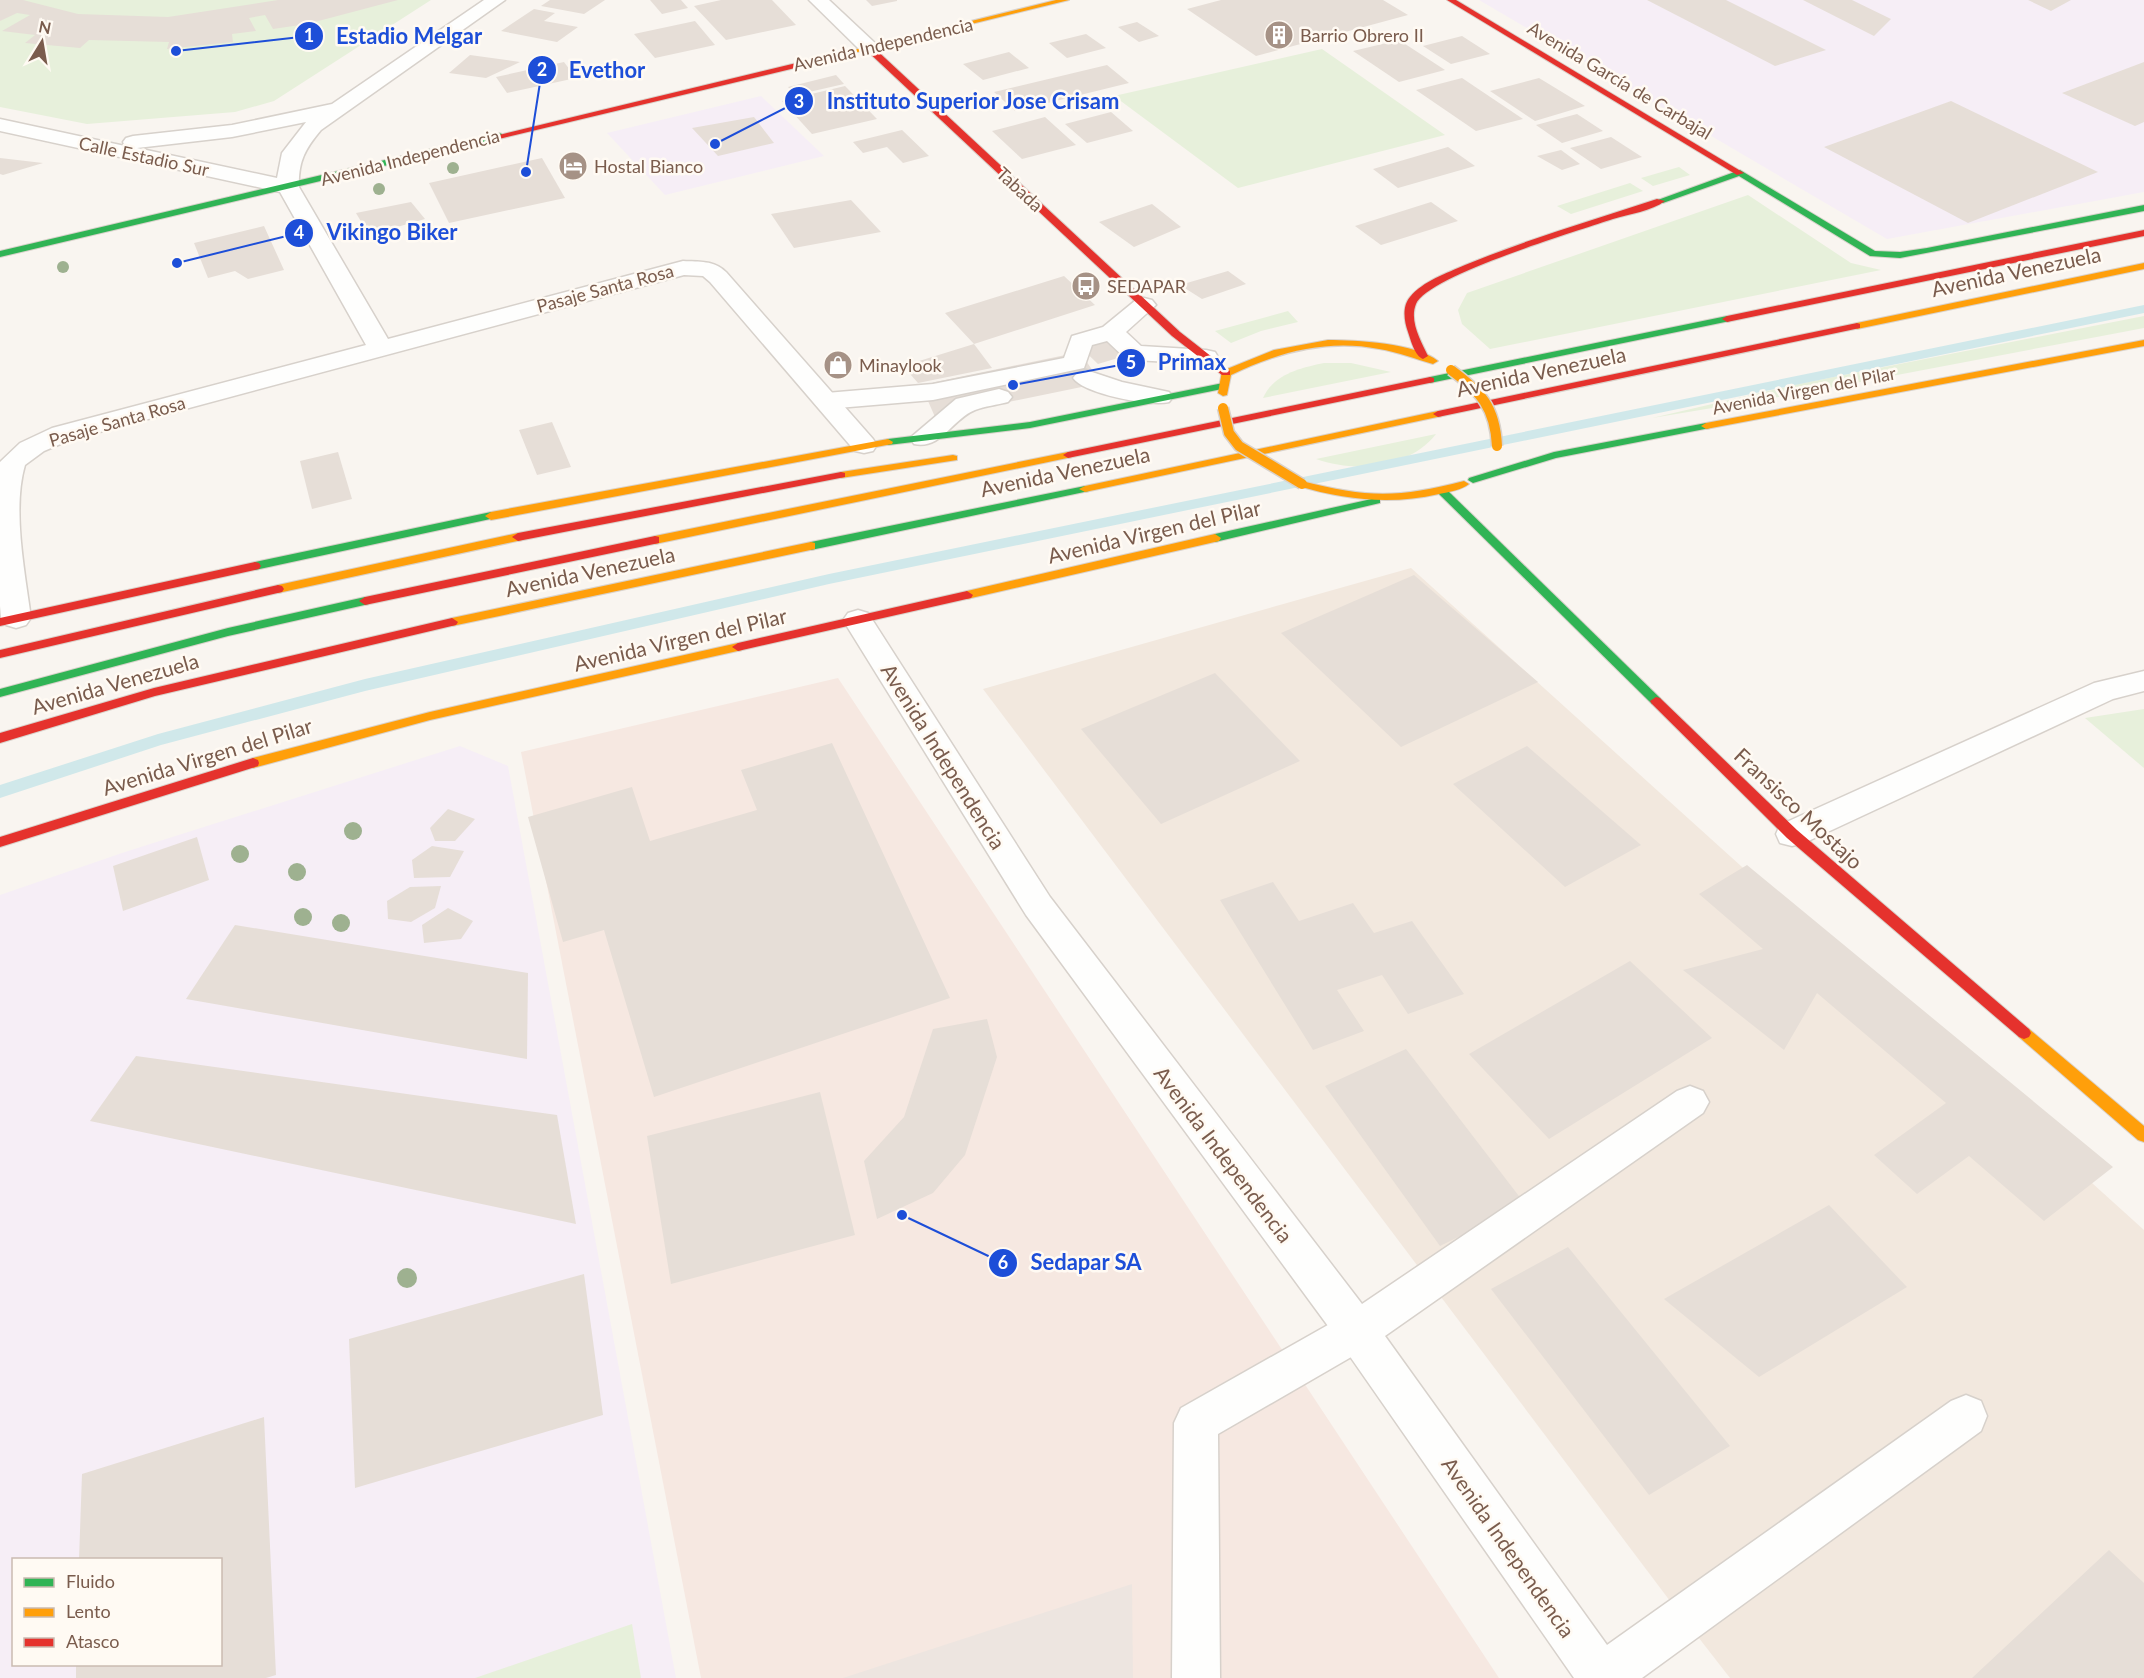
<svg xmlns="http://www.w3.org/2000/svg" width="2144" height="1678" viewBox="0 0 2144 1678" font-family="Lato,sans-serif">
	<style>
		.residential { fill: #f2e8de }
		.commercial { fill: #f6e8e1 }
		.industrial { fill: #ede5e0 }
		.education { fill: #f6eef6; fill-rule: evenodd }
		.green { fill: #e7f0db }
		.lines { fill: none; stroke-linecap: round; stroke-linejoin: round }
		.stream { fill: #d0e8ea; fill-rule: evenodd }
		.building { fill: #e6ded7 }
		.lane-casing { stroke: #d7d1cb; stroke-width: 3 }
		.street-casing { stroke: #d7d1cb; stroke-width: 3 }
		.fast-casing { stroke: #d9d2cb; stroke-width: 2 }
		.slow-casing { stroke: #d9d2cb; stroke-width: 2 }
		.jam-casing { stroke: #d9d2cb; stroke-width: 2 }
		.lane { fill: #fefefd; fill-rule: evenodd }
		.street { fill: #fefefd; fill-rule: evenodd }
		.fast { fill: #30b455; fill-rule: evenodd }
		.slow { fill: #ff9f0a; fill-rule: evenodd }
		.jam { fill: #e5322d; fill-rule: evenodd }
		.slow-bridge-casing { stroke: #d9d2cb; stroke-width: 13; stroke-linecap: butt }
		.slow-bridge { stroke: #ff9f0a; stroke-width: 10 }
		.tree { fill: #9eb190 }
		.labels { text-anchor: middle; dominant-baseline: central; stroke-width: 5; stroke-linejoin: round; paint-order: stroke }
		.far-poi-label { font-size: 18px; fill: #7a5c4d; stroke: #fffaf3; text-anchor: start }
		.far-street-label { font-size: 18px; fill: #7a5c4d; stroke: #fffaf3 }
		.street-label { font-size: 21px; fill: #7a5c4d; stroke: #fffaf3 }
		.leader { fill: none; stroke: #1d4ed8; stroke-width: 2 }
		.callout-dot { fill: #1d4ed8; stroke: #fffaf3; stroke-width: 2 }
		.mark-label { font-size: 18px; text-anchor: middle; font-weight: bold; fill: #fff }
		.callout-label { font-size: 22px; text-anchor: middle; font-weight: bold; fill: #1d4ed8; stroke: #fffaf3; stroke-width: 5; stroke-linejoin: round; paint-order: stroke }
	</style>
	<rect width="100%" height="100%" fill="#f9f5f0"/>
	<path class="residential" d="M1411,568L2144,1230V1678H1730L1667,1597L983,689Z"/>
	<path class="commercial" d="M838,678L1499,1678H701L521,752Z"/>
	<path class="industrial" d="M1132,1584L1133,1678H843Z"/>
	<g class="education">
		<path d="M1479,0H2144V192L1887,239Z"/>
		<path d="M761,96L824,156L665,195L607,133Z"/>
		<path d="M460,746L508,766L676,1678H0V895L125,852ZM14,1560H220V1664H14Z"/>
	</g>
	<g class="green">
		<path d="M0,0H431L274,101L235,112L87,124L0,107Z"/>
		<path d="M1322,49L1445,135L1238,188L1114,96Z"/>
		<path d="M1679,167L1690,175L1653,186L1641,178Z"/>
		<path d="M1630,183L1643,191L1571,214L1557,206Z"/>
		<path d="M1748,195L1851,263L1881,270L1490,349L1462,324L1458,310L1467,293Z"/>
		<path d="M1288,311L1298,322L1261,331L1231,343L1215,331Z"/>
		<path d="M2144,316V328L1797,394L1652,418L1798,384Z"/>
		<path d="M1324,363H1351L1391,372L1263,398C1274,374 1300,368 1324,363Z"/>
		<path d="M1436,434C1408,469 1356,473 1316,459Z"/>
		<path d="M2144,709V768L2085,718Z"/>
		<path d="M632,1624L641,1678H475Z"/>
	</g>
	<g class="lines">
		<path class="stream" d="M2144,305V313L829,584L365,691L161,745L0,798V785L158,734L365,679L829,574Z"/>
	</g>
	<g class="building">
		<path d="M0,0H23L78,14L168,17L278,0H398L307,24L273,29L265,15L249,18L256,31L232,34L233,42L167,49L169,42L89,40L80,48L25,43L35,35L2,31L30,15L17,13L0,21Z"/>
		<path d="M550,0H605L584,14L541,6Z"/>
		<path d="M650,0H681L688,8L662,14Z"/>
		<path d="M721,0H772L796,25L726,40L694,6Z"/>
		<path d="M866,0H897V1L872,6Z"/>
		<path d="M1221,0H1383L1408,15L1256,56L1187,9Z"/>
		<path d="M1647,0H1726L1826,50L1775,66Z"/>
		<path d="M1803,0H1852L1891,19L1874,36Z"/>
		<path d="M2028,0H2071L2051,11Z"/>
		<path d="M534,9L555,13L544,21L578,27L557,42L501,31Z"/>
		<path d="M695,21L715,45L655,58L634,34Z"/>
		<path d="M1137,22L1159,36L1139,42L1118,27Z"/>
		<path d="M1086,34L1106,48L1067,58L1049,43Z"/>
		<path d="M1462,36L1490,54L1451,64L1423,46Z"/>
		<path d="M1399,40L1445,70L1399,82L1353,51Z"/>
		<path d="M1009,52L1029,68L983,80L963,64Z"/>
		<path d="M470,55L520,62L486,78L449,73Z"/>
		<path d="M564,62L576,78L507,93L496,77Z"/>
		<path d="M2144,62V122L2135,126L2062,93Z"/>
		<path d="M1107,65L1129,83L1015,111L994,92Z"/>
		<path d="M836,75L844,84L796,95L788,87Z"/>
		<path d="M1462,78L1523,119L1476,131L1416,90Z"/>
		<path d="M1539,78L1585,106L1535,121L1490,91Z"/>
		<path d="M845,86L877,119L812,134L782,101Z"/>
		<path d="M1951,101L2098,172L1968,223L1824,147Z"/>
		<path d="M1111,112L1133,131L1087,143L1065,124Z"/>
		<path d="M1577,114L1603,131L1562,143L1536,125Z"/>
		<path d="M754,117L774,143L718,156L692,128Z"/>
		<path d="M1045,117L1076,145L1022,159L992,131Z"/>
		<path d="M902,130L929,156L903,163L887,147L863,153L853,142Z"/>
		<path d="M1611,137L1642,157L1601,169L1570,148Z"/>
		<path d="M1448,147L1475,166L1398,188L1373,169Z"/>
		<path d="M1561,150L1580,164L1562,170L1537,156Z"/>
		<path d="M0,158L43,163L3,175L0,174Z"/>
		<path d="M542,158L565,198L449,223L429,183Z"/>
		<path d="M851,200L881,232L794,248L771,214Z"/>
		<path d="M411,202L425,219L369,235L356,213Z"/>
		<path d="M1431,202L1458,221L1381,245L1355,226Z"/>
		<path d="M1152,204L1181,227L1134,247L1099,222Z"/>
		<path d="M264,226L284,270L248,279L235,271L208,278L194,243Z"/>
		<path d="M1228,271L1246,284L1202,299L1180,285Z"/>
		<path d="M1064,276L1095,305L974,344L992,368L918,383L903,366L974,344L945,313Z"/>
		<path d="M1100,328L1128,355L1098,364L1071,338Z"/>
		<path d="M1080,352L1101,383L935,417L921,385Z"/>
		<path d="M552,422L571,467L537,475L519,430Z"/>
		<path d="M338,452L352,499L312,509L300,461Z"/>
		<path d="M1414,575L1538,682L1401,747L1281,633Z"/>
		<path d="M1215,673L1300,761L1161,824L1081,729Z"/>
		<path d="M832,743L950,998L654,1097L604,930L563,942L528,817L632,787L650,841L757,810L741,770Z"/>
		<path d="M1527,746L1641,845L1565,887L1453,784Z"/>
		<path d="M448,809L475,819L455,841H435L430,828Z"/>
		<path d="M197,837L209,880L123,911L113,866Z"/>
		<path d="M432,846L464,851L450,877L414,878L412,860Z"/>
		<path d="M1747,865L2113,1167L2044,1221L1969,1156L1917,1194L1874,1155L1946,1103L1817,993L1784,1050L1683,970L1763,949L1699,894Z"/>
		<path d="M1273,882L1299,921L1353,903L1374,933L1412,921L1464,994L1408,1014L1382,975L1337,990L1364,1031L1313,1050L1220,900Z"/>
		<path d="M441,886L435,908L411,922L388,919L387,901L410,887Z"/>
		<path d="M448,908L473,921L461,939L424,943L422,925Z"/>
		<path d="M235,925L528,973L527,1059L186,999Z"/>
		<path d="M1630,961L1712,1038L1549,1139L1469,1054Z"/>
		<path d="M987,1019L997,1057L965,1155L933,1193L877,1219L864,1161L904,1117L933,1029Z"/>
		<path d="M1406,1049L1525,1204L1440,1246L1325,1086Z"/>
		<path d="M136,1056L557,1115L576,1224L90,1121Z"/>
		<path d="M820,1092L855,1235L671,1284L647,1136Z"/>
		<path d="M1829,1205L1907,1287L1759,1377L1664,1299Z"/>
		<path d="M1568,1247L1730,1446L1649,1495L1491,1289Z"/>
		<path d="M584,1274L603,1415L355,1488L349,1339Z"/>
		<path d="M264,1417L276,1675L266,1678H76V1664H220V1560H79L82,1474Z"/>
		<path d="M2109,1550L2144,1583V1678H1972Z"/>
	</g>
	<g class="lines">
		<g class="lane-casing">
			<g id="lane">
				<path d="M1144,298L1152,300L1156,305L1126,332L1141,346L1206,350L1215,352L1218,357L1215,362L1206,364L1134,360L1125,358L1107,341L1092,345L1084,368L933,400L826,409L817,406L813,401L817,396L826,393L933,384L1064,358L1072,336L1103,327L1136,300Z"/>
				<path d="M1086,370L1122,382L1169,392L1173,397L1169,402C1151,407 1084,394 1073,378L1077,373Z"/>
				<path d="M999,389L1008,392L1012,397L1008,402C997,405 985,406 975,410C952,419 941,450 914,444L910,438L956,399Z"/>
				<path d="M1357,1311L1372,1317L1378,1331L1372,1345L1218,1434L1220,1678H1172L1174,1423L1181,1408L1342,1317Z"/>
			</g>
		</g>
		<g class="street-casing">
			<g id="street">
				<path d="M484,0H505L321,130C305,149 298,162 299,187L388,339L683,261C700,262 713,260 726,272L873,439L877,445L873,451L864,453L855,451L710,282L703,276L684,275L70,440L44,451L25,465C12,509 25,573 31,618L26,625L16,628L6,625L1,618L0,606V462L20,443L52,428L366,345L280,192L0,131V119L125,146L123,142L126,138L133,136L232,125L332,104ZM306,122L282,153L277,178L137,148L232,137Z"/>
				<path d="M809,0H829L875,43L878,47L875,51H861Z"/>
				<path d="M858,610L868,613L1050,897L1362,1304L1677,1091L1690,1086L1703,1091L1709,1102L1703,1113L1385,1336L1607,1645L1951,1401L1966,1395L1981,1401L1987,1416L1981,1431L1642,1678H1574L1342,1345L1026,915L843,620L848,613Z"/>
				<path d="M2144,671V691L2113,699L1804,843L1792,846L1780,843L1776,834L1780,825L2094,683Z"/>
			</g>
		</g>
		<g class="fast-casing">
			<g id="fast">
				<path d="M499,133L502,134V138L0,257V251Z"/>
				<path d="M1740,170L1875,251L1900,252L1927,248L2144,205V211L1900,258L1870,256L1739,176L1663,203L1655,201Z"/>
				<path d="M1727,316L1732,319L1730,321L1430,383L1425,380L1430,377Z"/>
				<path d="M1223,383L1228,386L1227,388L1030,428L888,445L883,442L888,439L1030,422Z"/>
				<path d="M1706,423L1711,426L1710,428L1556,458L1473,483L1468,480L1469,478L1554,452Z"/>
				<path d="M1085,486L1089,487V491L811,550L805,546L811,542Z"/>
				<path d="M1443,489L1447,490L1660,698L1662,701L1660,704H1652L1439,494V490Z"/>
				<path d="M1376,498L1380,499V503L1215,542L1209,538L1215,534Z"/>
				<path d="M491,512L495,514V518L255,570L249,566L255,562Z"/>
				<path d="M365,597L369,598L371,601L369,604L228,636L0,697V689L228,628Z"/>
			</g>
		</g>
		<g class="slow-casing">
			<g id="slow">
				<path d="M1056,0H1069L813,63L809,61Z"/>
				<path d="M2144,263V269L1857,329L1852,326L1857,323Z"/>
				<path d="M1328,340C1356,340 1416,343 1438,361L1433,364C1415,359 1398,352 1379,349C1327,339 1278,352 1231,375L1227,395L1223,396L1218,393L1222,371L1274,350Z"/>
				<path d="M2144,340V346L1706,429L1701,426L1706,423Z"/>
				<path d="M1438,411L1442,412V416L1085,492L1079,489L1085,486Z"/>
				<path d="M888,439L893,442L892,444L491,520L485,516L491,512Z"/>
				<path d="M1068,452L1073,455L1072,457L655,544L649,540L655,536Z"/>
				<path d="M953,455L957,456V460L841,478L836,475L841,472Z"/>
				<path d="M1302,481C1367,498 1399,498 1464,481L1469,484C1462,490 1449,492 1439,494C1391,505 1346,500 1298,486V482Z"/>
				<path d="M518,533L524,537L522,540L278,593L272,589L278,585Z"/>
				<path d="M1215,534L1221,538L1219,541L967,599L961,595L967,591Z"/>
				<path d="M811,542L815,543V549L452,626L446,622L452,618Z"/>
				<path d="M738,643L742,644L744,647L742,650L430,720L253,768L247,763L253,758L430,712Z"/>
				<path d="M2024,1027L2029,1029L2144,1126V1142L2138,1140L2019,1037L2017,1033L2019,1029Z"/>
			</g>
		</g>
		<g class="jam-casing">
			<g id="jam">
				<path d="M1447,0H1456L1744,173L1737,175Z"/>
				<path d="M865,45H871L1180,332L1230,371V375H1222L1172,336L865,49Z"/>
				<path d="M813,59L817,61L816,63L499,139L495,136Z"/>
				<path d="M1657,199L1665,201C1652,211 1629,214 1613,219C1580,230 1427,276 1416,304C1409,321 1421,341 1428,356L1423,359C1415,356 1411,341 1408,332C1404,321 1402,306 1410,297C1423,281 1447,273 1465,265C1528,239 1593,220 1657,199Z"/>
				<path d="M2144,230V236L1727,322L1722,319L1727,316Z"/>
				<path d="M1857,323L1860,324V328L1438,417L1433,414L1438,411Z"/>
				<path d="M1430,377L1434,378V382L1068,458L1063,455L1068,452Z"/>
				<path d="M841,472L845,473V477L518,541L512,537L518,533Z"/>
				<path d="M655,536L659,537V543L365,605L359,601L365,597Z"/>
				<path d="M255,562L259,563L261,566L259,569L0,626V618Z"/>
				<path d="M278,585L282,586L284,589L282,592L0,658V650Z"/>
				<path d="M967,591L973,595L971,598L738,651L732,647L738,643Z"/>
				<path d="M452,618L458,622L456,625L155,696L0,743V733L154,688Z"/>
				<path d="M1656,697L1660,698L1797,830L2029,1029L2031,1033L2029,1037L2024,1039L2019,1037L1787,838L1652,704L1650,701Z"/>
				<path d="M253,758L258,760L259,763L258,766L0,847V837Z"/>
			</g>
		</g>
		<use href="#lane" class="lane"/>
		<use href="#street" class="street"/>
		<use href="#fast" class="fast"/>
		<use href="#slow" class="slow"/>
		<use href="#jam" class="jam"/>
		<g class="slow-bridge-casing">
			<g id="slow-bridge">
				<path d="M1451,370C1481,392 1495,407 1497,446"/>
				<path d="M1223,408L1229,433L1239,446L1302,484"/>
			</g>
		</g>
		<use href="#slow-bridge" class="slow-bridge"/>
	</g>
	<g class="tree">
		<circle cx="453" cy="168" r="6"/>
		<circle cx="379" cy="189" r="6"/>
		<circle cx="63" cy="267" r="6"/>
		<circle cx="353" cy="831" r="9"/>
		<circle cx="240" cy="854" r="9"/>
		<circle cx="297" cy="872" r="9"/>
		<circle cx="303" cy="917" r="9"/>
		<circle cx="341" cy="923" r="9"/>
		<circle cx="407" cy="1278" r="10"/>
	</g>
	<defs>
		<g id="building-disc" transform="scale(1.5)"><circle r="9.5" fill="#a69286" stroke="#fffaf3"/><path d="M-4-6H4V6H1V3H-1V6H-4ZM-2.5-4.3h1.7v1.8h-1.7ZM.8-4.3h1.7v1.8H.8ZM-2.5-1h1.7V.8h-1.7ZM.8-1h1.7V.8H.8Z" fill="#fff"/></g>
		<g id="hotel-disc" transform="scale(1.5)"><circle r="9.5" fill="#a69286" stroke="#fffaf3"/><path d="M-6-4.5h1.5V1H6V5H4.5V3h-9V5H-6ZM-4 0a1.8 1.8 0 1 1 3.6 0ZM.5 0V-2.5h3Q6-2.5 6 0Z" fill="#fff"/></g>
		<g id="bus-disc" transform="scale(1.5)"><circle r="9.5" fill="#a69286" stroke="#fffaf3"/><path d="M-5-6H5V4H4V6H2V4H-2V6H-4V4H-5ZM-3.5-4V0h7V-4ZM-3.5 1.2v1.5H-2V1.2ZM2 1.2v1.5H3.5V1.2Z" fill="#fff"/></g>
		<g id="shop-disc" transform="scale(1.5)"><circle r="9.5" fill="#a69286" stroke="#fffaf3"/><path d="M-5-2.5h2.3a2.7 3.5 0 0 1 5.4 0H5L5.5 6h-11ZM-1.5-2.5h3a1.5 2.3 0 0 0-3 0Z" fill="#fff"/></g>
	</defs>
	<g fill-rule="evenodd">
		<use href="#building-disc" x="1279" y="35"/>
		<use href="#hotel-disc" x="573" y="166"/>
		<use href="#bus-disc" x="1086" y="286"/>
		<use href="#shop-disc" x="838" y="365"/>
	</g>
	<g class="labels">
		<g class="far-poi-label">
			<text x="1300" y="35">Barrio Obrero II</text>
			<text x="594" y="166">Hostal Bianco</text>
			<text x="1107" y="286">SEDAPAR</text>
			<text x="859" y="365">Minaylook</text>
		</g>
		<g class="far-street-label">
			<text transform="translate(883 44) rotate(-13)">Avenida Independencia</text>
			<text transform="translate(1620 80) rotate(31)">Avenida García de Carbajal</text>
			<text transform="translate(144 156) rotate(12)">Calle Estadio Sur</text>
			<text transform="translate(410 157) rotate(-14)">Avenida Independencia</text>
			<text transform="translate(1020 189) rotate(43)">Tabada</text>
			<text transform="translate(605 288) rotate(-15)">Pasaje Santa Rosa</text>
			<text transform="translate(1804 390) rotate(-11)">Avenida Virgen del Pilar</text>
			<text transform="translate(117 421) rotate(-16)">Pasaje Santa Rosa</text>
		</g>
		<g class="street-label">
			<text transform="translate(2016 271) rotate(-12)">Avenida Venezuela</text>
			<text transform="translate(1541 371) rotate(-12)">Avenida Venezuela</text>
			<text transform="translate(1065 471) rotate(-12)">Avenida Venezuela</text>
			<text transform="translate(1154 531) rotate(-13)">Avenida Virgen del Pilar</text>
			<text transform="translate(590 571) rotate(-12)">Avenida Venezuela</text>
			<text transform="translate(680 639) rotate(-13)">Avenida Virgen del Pilar</text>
			<text transform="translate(115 683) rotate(-16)">Avenida Venezuela</text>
			<text transform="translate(207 756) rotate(-17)">Avenida Virgen del Pilar</text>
			<text transform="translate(944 756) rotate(58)">Avenida Independencia</text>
			<text transform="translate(1799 808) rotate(43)">Fransisco Mostajo</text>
			<text transform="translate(1224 1154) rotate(53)">Avenida Independencia</text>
			<text transform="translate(1509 1547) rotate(55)">Avenida Independencia</text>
		</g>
	</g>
	<path class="leader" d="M176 51L309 36M526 172L542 70M715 144L799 101M177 263L299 233M1013 385L1131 363M902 1215L1003 1263"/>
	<g class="callout-dot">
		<circle cx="176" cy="51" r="6"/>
		<circle cx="526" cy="172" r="6"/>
		<circle cx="715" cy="144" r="6"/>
		<circle cx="177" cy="263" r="6"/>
		<circle cx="1013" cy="385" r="6"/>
		<circle cx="902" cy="1215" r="6"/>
		<circle cx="309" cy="36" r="15"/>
		<circle cx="542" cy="70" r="15"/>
		<circle cx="799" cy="101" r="15"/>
		<circle cx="299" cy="233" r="15"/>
		<circle cx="1131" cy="363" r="15"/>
		<circle cx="1003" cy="1263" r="15"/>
	</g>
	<g class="mark-label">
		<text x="309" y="42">1</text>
		<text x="542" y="76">2</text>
		<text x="799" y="108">3</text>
		<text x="299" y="239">4</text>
		<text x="1131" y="369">5</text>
		<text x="1003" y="1269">6</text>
	</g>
	<g class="callout-label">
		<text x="409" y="44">Estadio Melgar</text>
		<text x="607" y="78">Evethor</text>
		<text x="973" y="109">Instituto Superior Jose Crisam</text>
		<text x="392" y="240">Vikingo Biker</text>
		<text x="1192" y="370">Primax</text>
		<text x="1086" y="1270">Sedapar SA</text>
	</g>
	<rect x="12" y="1558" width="210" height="108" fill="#fffaf3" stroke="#cabbb1" stroke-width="1.5"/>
	<rect x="24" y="1578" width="30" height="9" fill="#30b455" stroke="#cabbb1" stroke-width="1.5"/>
	<text x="66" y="1588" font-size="18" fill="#7a5c4d">Fluido</text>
	<rect x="24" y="1608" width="30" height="9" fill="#ff9f0a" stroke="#cabbb1" stroke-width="1.5"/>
	<text x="66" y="1618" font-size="18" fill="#7a5c4d">Lento</text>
	<rect x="24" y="1638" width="30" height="9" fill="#e5322d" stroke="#cabbb1" stroke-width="1.5"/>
	<text x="66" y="1648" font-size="18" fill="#7a5c4d">Atasco</text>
	<g transform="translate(42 42) rotate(11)" stroke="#fffaf3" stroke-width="4.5" paint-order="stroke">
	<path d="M0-4.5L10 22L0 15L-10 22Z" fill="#7a5c4d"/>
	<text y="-9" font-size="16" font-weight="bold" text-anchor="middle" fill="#7a5c4d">N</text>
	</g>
</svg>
